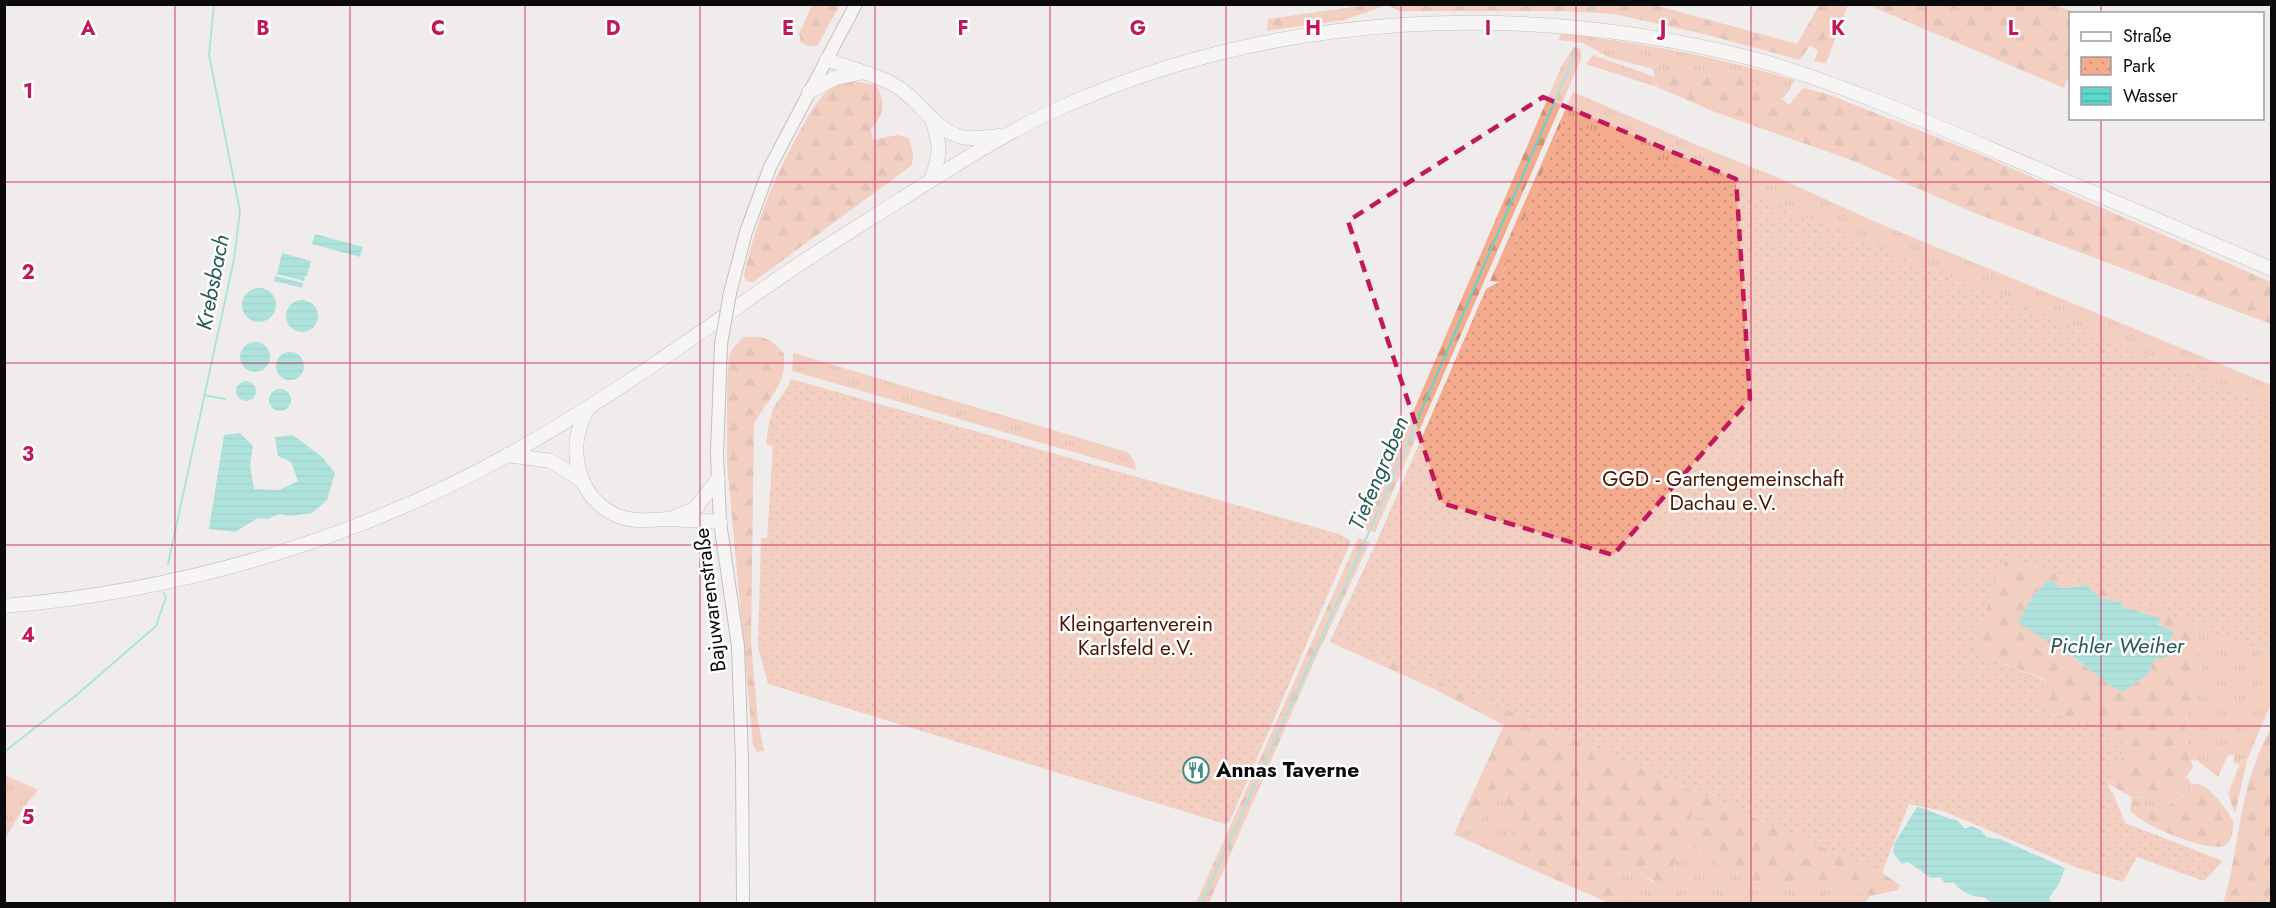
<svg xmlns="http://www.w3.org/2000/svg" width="2276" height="908" viewBox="0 0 2276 908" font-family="Jost,sans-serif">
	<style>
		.grass { fill: url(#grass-tufts) }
		.forest { fill: url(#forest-firs); fill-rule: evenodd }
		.park { fill: url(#park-dots) }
		.water { fill: url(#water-rules) }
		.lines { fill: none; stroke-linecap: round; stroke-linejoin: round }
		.stream { stroke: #5bd7cb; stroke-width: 2 }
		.secondary-casing { stroke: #8d8a88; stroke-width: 14 }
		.trunk-casing { stroke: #8d8a88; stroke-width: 15 }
		.secondary { stroke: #fff; stroke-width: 12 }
		.trunk { stroke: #fff; stroke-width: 14 }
		.secondary-bridge-casing { stroke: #8d8a88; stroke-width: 14; stroke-linecap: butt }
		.secondary-bridge { stroke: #fff; stroke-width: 12 }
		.marked { fill: none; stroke: #c2185b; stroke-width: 4.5; stroke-dasharray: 12 8; stroke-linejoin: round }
		.grid { fill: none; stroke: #c2185b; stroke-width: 1.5; stroke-opacity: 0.55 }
		.labels { text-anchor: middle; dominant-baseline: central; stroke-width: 5; stroke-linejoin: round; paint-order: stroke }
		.park-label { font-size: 21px; fill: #4a1600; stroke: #fff }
		.street-label { font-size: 21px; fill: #0c0b0b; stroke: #fff }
		.poi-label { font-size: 21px; font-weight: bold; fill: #0c0b0b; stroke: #fff; text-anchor: start }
		.water-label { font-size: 22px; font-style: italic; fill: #255a55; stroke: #fff }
		.grid-label { font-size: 20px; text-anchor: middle; font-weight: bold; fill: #c2185b; stroke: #fff; stroke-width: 5; stroke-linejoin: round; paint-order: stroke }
	</style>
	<defs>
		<pattern id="grass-tufts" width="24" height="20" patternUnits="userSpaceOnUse" patternTransform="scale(1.5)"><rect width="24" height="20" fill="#f3aa8d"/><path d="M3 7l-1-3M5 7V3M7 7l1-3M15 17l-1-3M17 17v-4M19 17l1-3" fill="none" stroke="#cf9178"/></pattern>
		<pattern id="forest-firs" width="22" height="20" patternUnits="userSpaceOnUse" patternTransform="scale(1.5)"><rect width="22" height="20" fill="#f3aa8d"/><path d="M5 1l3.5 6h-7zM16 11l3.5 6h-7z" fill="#cf9178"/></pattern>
		<pattern id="park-dots" width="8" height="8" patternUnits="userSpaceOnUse" patternTransform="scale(1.5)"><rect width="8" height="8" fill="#f3aa8d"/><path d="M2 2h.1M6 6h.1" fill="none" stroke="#cf9178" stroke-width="1.8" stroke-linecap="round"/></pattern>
		<pattern id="water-rules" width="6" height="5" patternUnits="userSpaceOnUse" patternTransform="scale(1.5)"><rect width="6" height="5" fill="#5bd7cb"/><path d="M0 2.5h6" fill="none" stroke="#4eb7ad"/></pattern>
	</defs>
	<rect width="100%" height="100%" fill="#f0eceb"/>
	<g class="grass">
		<path d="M1561,33C1640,43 1717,56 1794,80L1790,89L1758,87L1735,70L1703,77L1653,69L1608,57L1583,43L1559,40Z"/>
		<path d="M1593,55L1655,77L1657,87L1586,64Z"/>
		<path d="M1573,92L1697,145L1772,175L1878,223L2271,385V406L1561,119Z"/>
		<path d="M793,353L1127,452L1134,460L1136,470L792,371Z"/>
		<path d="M2196,625L2271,654V704L2247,760L2242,759L2229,797L2228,794L2239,765L2233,762L2235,756L2228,755L2218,777L2198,761L2191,760L2187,750L2185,724L2191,695L2201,671Z"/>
		<path d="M5,775L38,790L24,807L5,839Z"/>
		<path d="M2187,777L2192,785C2180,801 2167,807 2147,811L2132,798C2152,799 2173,790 2187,777Z"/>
		<path d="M1497,786L1505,790L1510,828L1520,864L1454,834L1477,824Z"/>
		<path d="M1693,816L1704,817L1708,823L1701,834L1698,850L1731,873L1751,881L1789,884L1804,878L1829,881L1853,892L1870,896L1864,904L1642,903L1615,891V876L1620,870L1639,874L1653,882L1675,872L1674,865L1685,845V823Z"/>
	</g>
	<g class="forest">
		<path d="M1651,4L1797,44L1819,5H1848L1826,63L1814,61L1818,51L1810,45L1800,60L1704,34L1614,14L1562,11H1400L1387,5L1344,20L1267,31L1268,19L1366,5Z"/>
		<path d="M812,5H840L817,46H808L801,42L799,34Z"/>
		<path d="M1868,5H2055L2078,13L2070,14V73L2064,88Z"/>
		<path d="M1574,47L1581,49V59L1375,532L1360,529L1382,484L1562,65Z"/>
		<path d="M1653,69L1703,77L1735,70L1758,87L1790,89L1782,99L1789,105L1803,88L1827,94L1979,154L2271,282V324L1975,213L1851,160L1715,112L1657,87Z"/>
		<path d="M853,81L876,85C886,102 884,115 871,129L873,140L897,135L909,138L913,153L912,165L753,282L746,281L744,275C756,220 778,168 806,120C814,107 822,93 835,85C840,82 847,82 853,81Z"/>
		<path d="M1561,119H1564L1499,282L1490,281Z"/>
		<path d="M743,337C764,336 770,337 784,354C784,360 785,367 783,373C779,391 762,408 754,424L751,643L758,721L764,751L757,752L753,745L727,463V384L729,356L733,348Z"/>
		<path d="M1358,538L1370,542L1317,655L1209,903H1196Z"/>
		<path d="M2007,556L2196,625L2201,671L2191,695L2185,724L2187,750L2193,767C2179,791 2158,797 2133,798L2148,811C2162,808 2171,805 2183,796C2186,793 2189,787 2192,785C2204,777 2229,812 2233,821C2233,830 2233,842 2223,846C2207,852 2139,824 2130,810L2132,797L2109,784L2128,743L2037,703L2046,680L1970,650ZM2047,581L2054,582L2061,588L2085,585L2100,598L2121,602L2123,607L2138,613L2147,614L2158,624L2167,629L2170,639L2168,656L2155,658L2149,673L2124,691C2087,671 2056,642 2019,623L2033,596Z"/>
		<path d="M1332,637L1515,713L1882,873L1900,885L1898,890L1870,896L1853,892L1829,881L1804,878L1789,884L1751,881L1731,873L1698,850L1701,834L1708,823L1703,817L1693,816L1685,823V845L1674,865L1675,883L1667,887L1639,874L1620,870L1615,876V890L1642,903H1609L1520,864L1510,828L1505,790L1497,786L1477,824L1454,834L1504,725L1432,688L1330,642Z"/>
		<path d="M2271,727V903H2223C2238,857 2238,806 2256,761C2260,749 2266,738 2271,727Z"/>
		<path d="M2243,758L2247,760L2235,814L2229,797Z"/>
	</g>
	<g class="park">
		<path d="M1564,119L2271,406V654L2007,556L1970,650L2046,681L2037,703L2128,743L2108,788L2113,793L2125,823L2223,861L2204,881L2137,857L2123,882L2075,867L1943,811L1909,804L1882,873L1515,713L1332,637L1377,541L1486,289L1499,282Z"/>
		<path d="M791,379L1339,534L1351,541L1229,823L1225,824L768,684L758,647L761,538H767L773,446L766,444C768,430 769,417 775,405C781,396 787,390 791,379Z"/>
	</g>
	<g class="water">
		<path d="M315,234L363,247L360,257L312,244Z"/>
		<path d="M282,253L311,261L307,276H305L304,281L277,274Z"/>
		<path d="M275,276L303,283L302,288L274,281Z"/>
		<circle cx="259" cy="305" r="17"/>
		<circle cx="302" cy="316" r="16"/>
		<circle cx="255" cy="357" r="15"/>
		<circle cx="290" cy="366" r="14"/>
		<circle cx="246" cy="391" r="10"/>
		<circle cx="280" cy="400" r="11"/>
		<path d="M240,433L253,446L250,466L254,489L279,490L298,481L291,462L278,456L275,437L293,435L322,457L335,473L327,500L312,513L291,516L279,514L268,519L258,518L235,532L209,529L224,435Z"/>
		<path d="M2047,581L2054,582L2061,588L2086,585L2100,598L2121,602L2123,607L2160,618L2158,625L2174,631L2170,639L2168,656L2159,659L2155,658L2149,673L2123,692L2111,686L2077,660L2018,623L2033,596Z"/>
		<path d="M1917,807C1932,810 1943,818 1957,820L1965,829L1971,826L1981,830L1986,837L2000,839L2065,868L2059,884L2049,898L2052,903H1991L1984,897C1973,898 1960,891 1953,882L1945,883L1940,877L1931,878L1908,862L1902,864L1893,853L1894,844Z"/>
	</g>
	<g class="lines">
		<g class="stream">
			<path d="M1591,10L1593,4"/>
			<path d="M204,395L225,399"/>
			<path d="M168,564L234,259L240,211L209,55L214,4"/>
			<path d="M4,752L73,698L156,626L166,597L164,593"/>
			<path d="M1201,904L1369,532L1576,52"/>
		</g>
		<g class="secondary-casing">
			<g id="secondary">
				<path d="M730,293L746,232L770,167L856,4"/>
				<path d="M721,344L717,454L720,522L738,646L742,762L743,904"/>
			</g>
		</g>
		<g class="trunk-casing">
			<g id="trunk">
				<path d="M827,59C849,69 877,74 896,86C920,100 934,130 962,137C974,140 986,137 999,136"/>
				<path d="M809,92L835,78L860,73"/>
				<path d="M931,180C942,151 940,146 932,118"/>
				<path d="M588,408C577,429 573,447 579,470C586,498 608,518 637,520C648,521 659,519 670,519C686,520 703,521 720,522"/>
				<path d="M507,455L551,461L581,480"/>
				<path d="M674,517L695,509L718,479"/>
				<path d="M4,606C180,591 353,541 508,455C602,403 688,341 776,280C816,252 859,226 900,200C952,167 1004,133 1060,108C1278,10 1529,0 1758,60C1841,84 1921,119 2000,153C2090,191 2181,230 2272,269"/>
			</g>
		</g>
		<use href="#secondary" class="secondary"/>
		<use href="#trunk" class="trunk"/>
		<g class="secondary-bridge-casing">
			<path id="secondary-bridge" d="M721,344L730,293"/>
		</g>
		<use href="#secondary-bridge" class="secondary-bridge"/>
	</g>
	<path d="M0 0H2276V908H0ZM1543,97L1736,179L1750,399L1613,555L1442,503L1348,221Z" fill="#f0eceb" fill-opacity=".55" fill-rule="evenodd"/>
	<path class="marked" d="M1543,97L1736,179L1750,399L1613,555L1442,503L1348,221Z"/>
	<path class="grid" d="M175,4V904M350,4V904M525,4V904M700,4V904M875,4V904M1050,4V904M1226,4V904M1401,4V904M1576,4V904M1751,4V904M1926,4V904M2101,4V14M2101,118V904M4,182H2272M4,363H2272M4,545H2272M4,726H2272"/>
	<defs>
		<g id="restaurant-ring" transform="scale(1.35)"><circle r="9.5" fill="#fff" stroke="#448b83" stroke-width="1.5"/><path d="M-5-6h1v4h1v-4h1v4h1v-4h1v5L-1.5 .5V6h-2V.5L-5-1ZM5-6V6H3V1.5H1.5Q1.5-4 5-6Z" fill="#448b83"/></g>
	</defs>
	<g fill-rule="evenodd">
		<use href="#restaurant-ring" x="1196" y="770"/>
	</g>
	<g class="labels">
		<g class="park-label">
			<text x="1723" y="479">GGD - Gartengemeinschaft<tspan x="1723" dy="24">Dachau e.V.</tspan></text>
			<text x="1136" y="624">Kleingartenverein<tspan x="1136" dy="24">Karlsfeld e.V.</tspan></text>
		</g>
		<g class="street-label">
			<text transform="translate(710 600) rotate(-97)">Bajuwarenstraße</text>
		</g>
		<g class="poi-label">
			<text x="1216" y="770">Annas Taverne</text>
		</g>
		<g class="water-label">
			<text transform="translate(212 282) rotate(-79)">Krebsbach</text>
			<text transform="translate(1378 473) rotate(-67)">Tiefengraben</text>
			<text x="2117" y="645">Pichler Weiher</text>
		</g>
	</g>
	<g class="grid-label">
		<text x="88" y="35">A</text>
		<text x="263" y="35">B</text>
		<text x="438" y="35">C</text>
		<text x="613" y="35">D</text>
		<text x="788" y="35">E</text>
		<text x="963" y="35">F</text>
		<text x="1138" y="35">G</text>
		<text x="1313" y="35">H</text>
		<text x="1488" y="35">I</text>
		<text x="1663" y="35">J</text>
		<text x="1838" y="35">K</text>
		<text x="2013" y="35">L</text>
		<text x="28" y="98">1</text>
		<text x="28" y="279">2</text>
		<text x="28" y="461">3</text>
		<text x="28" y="642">4</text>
		<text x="28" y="824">5</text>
	</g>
	<rect width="2276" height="908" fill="none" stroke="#0c0b0b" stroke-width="12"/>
	<rect x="2069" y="12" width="195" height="108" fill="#ffffff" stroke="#9e9d9d" stroke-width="1.5"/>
	<rect x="2081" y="32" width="30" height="9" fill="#ffffff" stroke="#9e9d9d" stroke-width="1.5"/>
	<text x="2123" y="42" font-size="18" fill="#0c0b0b">Straße</text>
	<rect x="2081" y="57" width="30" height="18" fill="url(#park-dots)" stroke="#9e9d9d" stroke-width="1.5"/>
	<text x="2123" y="72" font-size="18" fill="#0c0b0b">Park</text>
	<rect x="2081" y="87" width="30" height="18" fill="url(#water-rules)" stroke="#9e9d9d" stroke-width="1.5"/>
	<text x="2123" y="102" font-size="18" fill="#0c0b0b">Wasser</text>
</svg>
